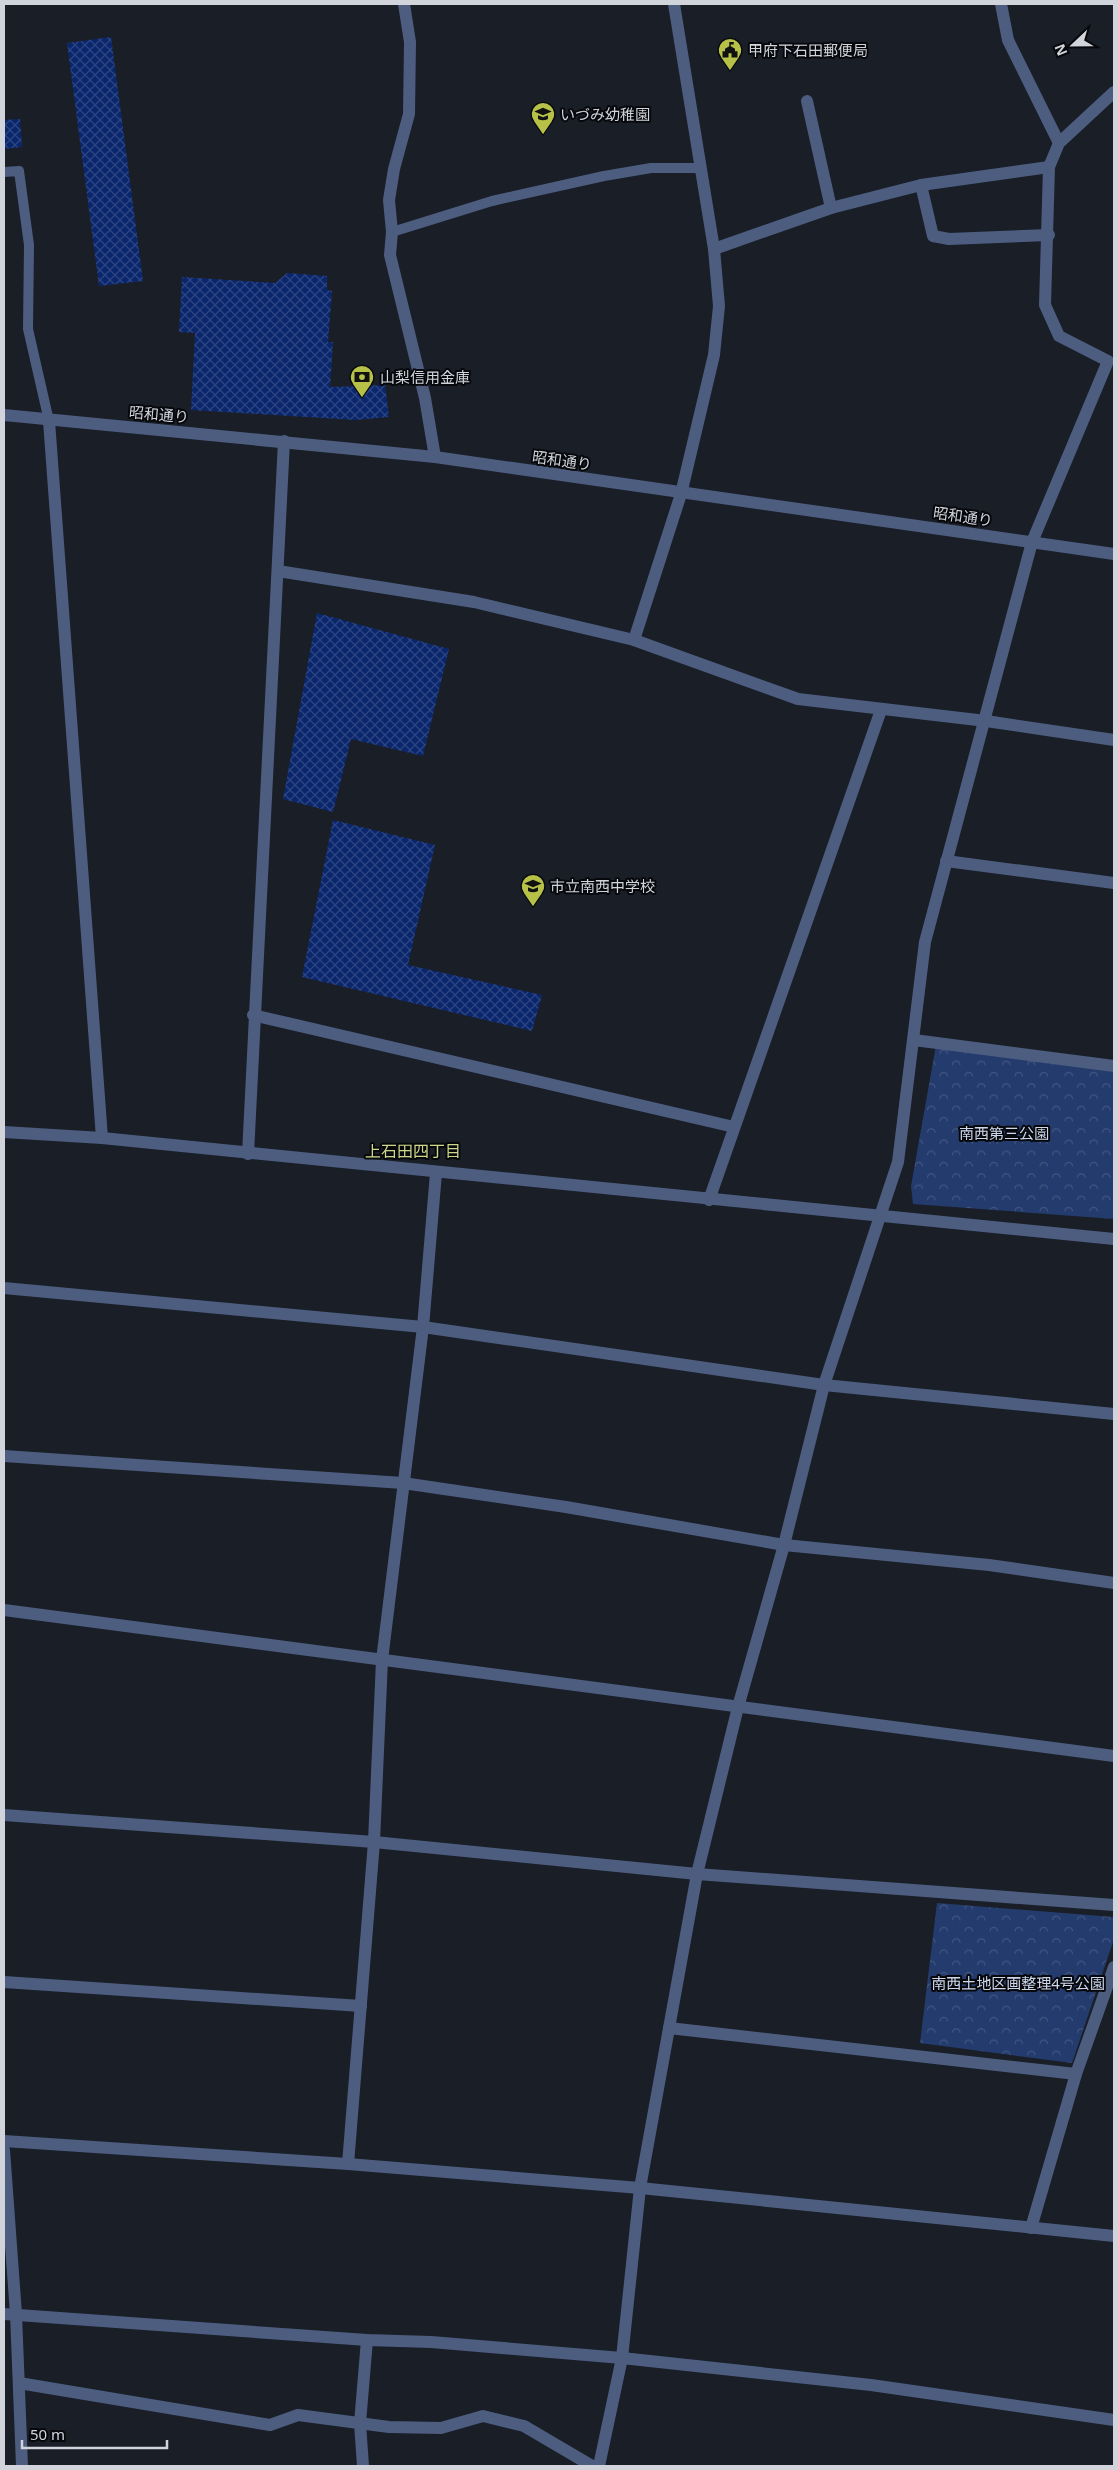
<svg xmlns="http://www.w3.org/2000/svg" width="1118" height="2470" viewBox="0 0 1118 2470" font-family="'Noto Sans','Noto Sans JP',sans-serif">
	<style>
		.park { fill: url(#park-crowns) }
		.building { fill: url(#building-cross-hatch) }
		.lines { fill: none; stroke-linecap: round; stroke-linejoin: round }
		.service { stroke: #4d5d7f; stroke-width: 10 }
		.minor { stroke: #4d5d7f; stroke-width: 12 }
		.tertiary { stroke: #4d5d7f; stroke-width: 12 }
		.labels { text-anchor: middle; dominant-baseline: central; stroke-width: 4; stroke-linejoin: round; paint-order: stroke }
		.poi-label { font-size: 15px; fill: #d1d4db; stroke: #06080c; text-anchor: start }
		.street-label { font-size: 15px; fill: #d1d4db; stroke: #06080c }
		.park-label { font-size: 15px; fill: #ccd7ec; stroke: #06080c }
		.neighbourhood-label { font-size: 16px; fill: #cdd689; stroke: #06080c }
	</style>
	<defs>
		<pattern id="park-crowns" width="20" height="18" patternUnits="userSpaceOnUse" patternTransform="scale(1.25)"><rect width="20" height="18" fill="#243b6d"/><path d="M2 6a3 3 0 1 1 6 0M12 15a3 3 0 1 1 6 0" fill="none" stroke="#435681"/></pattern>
		<pattern id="building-cross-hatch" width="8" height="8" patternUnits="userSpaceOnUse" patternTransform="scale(1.25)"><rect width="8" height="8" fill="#0a266d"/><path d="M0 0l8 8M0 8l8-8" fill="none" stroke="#2d4581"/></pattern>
	</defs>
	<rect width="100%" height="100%" fill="#191e27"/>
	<g class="park">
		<path d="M936,1045L1114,1070V1219L913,1204L911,1186Z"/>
		<path d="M937,1903L1114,1917V1939L1072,2063L920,2043Z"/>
	</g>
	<g class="building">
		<path d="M111,37L143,281L99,286L67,43Z"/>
		<path d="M20,119L22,147L4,149V120Z"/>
		<path d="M287,273L327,276V290L332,291L328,342H333L330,387L385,385L389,417L355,420L191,410L195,333L179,332L182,277L275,283Z"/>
		<path d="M317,613L449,649L423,756L351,739L333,812L283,799Z"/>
		<path d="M333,820L435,845L408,965L542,995L532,1031L302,977Z"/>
	</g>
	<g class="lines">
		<g class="service">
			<path d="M4,172L19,171L29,245L28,329L49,421"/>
			<path d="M392,232L492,201L604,176L651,168H700"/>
		</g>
		<g class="minor">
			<path d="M404,4L410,42L409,114L394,169L389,200L392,232L390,255L425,398L435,457"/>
			<path d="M1001,4L1008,40L1059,143"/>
			<path d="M807,101L831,208"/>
			<path d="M921,185L933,236L949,239L1049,235"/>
			<path d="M714,249L831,208L921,185L1049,167"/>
			<path d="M49,421L102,1138"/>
			<path d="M1032,542L1108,361L1059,336L1045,305L1049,167L1059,143L1114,92"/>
			<path d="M278,571L474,602L634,640L798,699L986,721L1114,740"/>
			<path d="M946,861L1114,883"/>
			<path d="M253,1015L734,1127"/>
			<path d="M914,1040L1114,1066"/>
			<path d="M248,1154L284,441"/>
			<path d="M709,1200L881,710"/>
			<path d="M4,1288L423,1327L824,1385L1114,1414"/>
			<path d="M4,1456L403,1483L566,1507L784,1545L989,1565L1114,1583"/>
			<path d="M4,1815L374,1842L697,1874L1114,1905"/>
			<path d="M4,1982L361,2006"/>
			<path d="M669,2028L1076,2074"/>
			<path d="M4,2141L348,2164L640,2188L1114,2236"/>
			<path d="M348,2164L374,1842L382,1660L423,1327L436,1173"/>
			<path d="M1031,2228L1076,2074L1114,1967"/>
			<path d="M19,2383L270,2425L298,2415L389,2427L441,2428L483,2416L524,2426L592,2466"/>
			<path d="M363,2466L360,2423L367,2340"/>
			<path d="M599,2466L622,2358"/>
		</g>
		<g class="tertiary">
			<path d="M4,415L435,457L1114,554"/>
			<path d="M634,640L681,494L714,355L719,306L714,249L674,4"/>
			<path d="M4,1132L102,1138L1114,1239"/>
			<path d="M4,1610L1114,1756"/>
			<path d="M4,2150L16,2314L22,2466"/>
			<path d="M4,2314L367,2340L431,2342L622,2358L871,2385L1114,2420"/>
			<path d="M622,2358L640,2188L697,1874L738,1707L784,1545L824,1385L898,1162L925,942L1032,542"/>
		</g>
	</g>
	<defs>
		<g id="civic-pin" transform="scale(1.25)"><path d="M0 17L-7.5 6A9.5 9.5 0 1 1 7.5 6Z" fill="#b7c148" stroke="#06080c"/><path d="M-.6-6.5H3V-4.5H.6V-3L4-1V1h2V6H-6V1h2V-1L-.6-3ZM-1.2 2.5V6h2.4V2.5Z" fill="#111"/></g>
		<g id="school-pin" transform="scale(1.25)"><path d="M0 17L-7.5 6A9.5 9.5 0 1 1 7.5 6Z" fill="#b7c148" stroke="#06080c"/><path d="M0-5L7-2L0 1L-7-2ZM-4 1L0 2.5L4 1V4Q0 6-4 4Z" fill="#111"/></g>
		<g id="bank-pin" transform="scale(1.25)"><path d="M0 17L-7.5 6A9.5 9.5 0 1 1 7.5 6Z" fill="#b7c148" stroke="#06080c"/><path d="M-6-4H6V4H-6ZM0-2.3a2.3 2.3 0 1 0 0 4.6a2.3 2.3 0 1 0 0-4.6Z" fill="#111"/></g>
	</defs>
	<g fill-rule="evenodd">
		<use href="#civic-pin" x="730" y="50"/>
		<use href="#school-pin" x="543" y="114"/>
		<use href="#bank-pin" x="362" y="377"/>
		<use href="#school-pin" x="533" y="886"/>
	</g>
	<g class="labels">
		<g class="poi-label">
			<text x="748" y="50">甲府下石田郵便局</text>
			<text x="560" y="114">いづみ幼稚園</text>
			<text x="380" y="377">山梨信用金庫</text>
			<text x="550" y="886">市立南西中学校</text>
		</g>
		<g class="street-label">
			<text transform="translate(159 414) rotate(5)">昭和通り</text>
			<text transform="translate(562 460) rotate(8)">昭和通り</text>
			<text transform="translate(963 516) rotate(8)">昭和通り</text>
		</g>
		<g class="park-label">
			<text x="1004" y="1133">南西第三公園</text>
			<text x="1018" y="1983">南西土地区画整理4号公園</text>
		</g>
		<g class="neighbourhood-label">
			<text x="413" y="1151">上石田四丁目</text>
		</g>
	</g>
	<rect width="1118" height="2470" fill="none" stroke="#d1d4db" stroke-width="10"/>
	<g transform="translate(1073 45) rotate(248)" stroke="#06080c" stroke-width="4" paint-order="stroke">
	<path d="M0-4L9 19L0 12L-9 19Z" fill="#d1d4db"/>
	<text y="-8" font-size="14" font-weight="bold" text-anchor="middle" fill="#d1d4db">N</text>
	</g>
	<path d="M22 2440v8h145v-8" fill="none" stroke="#d1d4db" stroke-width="2.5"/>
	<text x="30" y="2440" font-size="15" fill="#d1d4db" stroke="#06080c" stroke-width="4" paint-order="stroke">50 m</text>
</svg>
